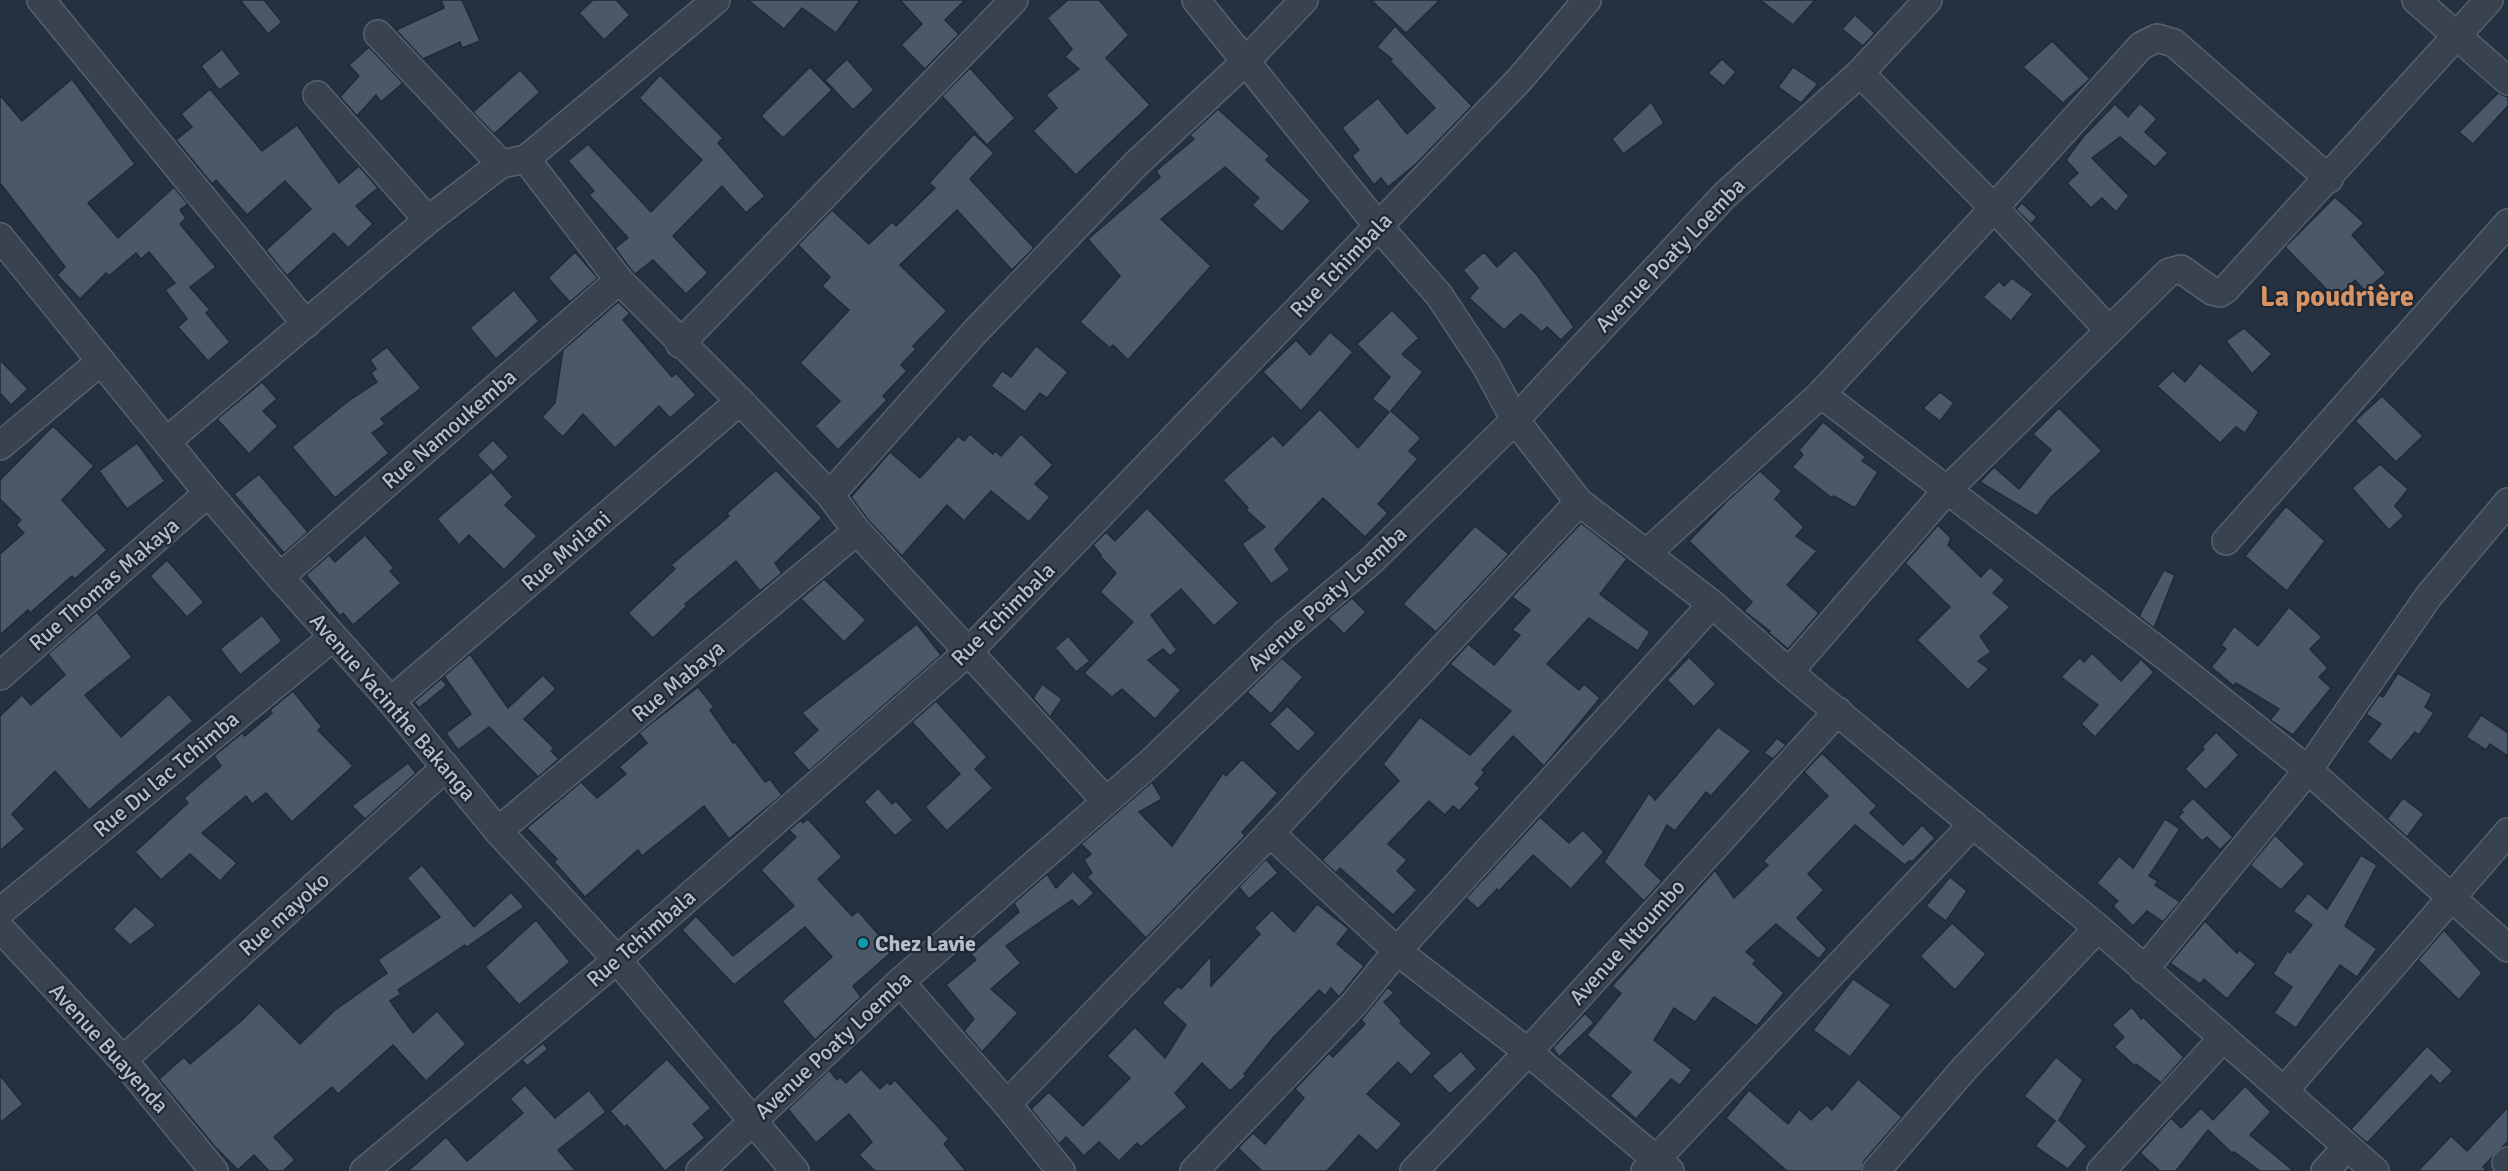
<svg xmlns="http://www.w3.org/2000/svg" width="2508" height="1171" viewBox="0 0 2508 1171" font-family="Signika,sans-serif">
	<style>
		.building { fill: #4b5869; stroke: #202a37; stroke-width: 1.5 }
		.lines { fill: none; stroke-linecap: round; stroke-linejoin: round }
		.street-casing { stroke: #57616d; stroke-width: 30 }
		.street { stroke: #394350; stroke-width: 27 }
		.culture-dot { fill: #0f9aa8; stroke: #1e2835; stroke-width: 2 }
		.labels { text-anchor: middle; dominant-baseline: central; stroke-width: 4.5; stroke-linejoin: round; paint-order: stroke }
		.street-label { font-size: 22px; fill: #b6beca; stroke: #1e2835 }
		.poi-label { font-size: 22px; font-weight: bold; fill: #b6beca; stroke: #1e2835; text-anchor: start }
		.district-label { font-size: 28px; font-weight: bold; fill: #d69365; stroke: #1e2835 }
	</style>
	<rect width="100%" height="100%" fill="#253140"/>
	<g class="building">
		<path d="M240,0H264L282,22L268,34Z"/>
		<path d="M441,0H462L480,41L462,48L460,42L423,59L396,30L444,8Z"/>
		<path d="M593,0H616L630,15L604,40L579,13Z"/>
		<path d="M748,0H860L836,33L802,8L784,29Z"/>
		<path d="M900,0H965L945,20L959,34L925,69L901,45L922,24Z"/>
		<path d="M1068,0H1099L1129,35L1106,58L1150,105L1076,175L1033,131L1057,108L1046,95L1079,69L1065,57L1072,49L1047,18Z"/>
		<path d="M1371,0H1440L1406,33Z"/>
		<path d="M1760,0H1815L1793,25Z"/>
		<path d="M1855,15L1875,33L1863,46L1842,29Z"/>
		<path d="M1395,26L1472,106L1416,164L1388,187L1381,178L1374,185L1352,156L1359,150L1342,128L1378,98L1407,134L1435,108L1390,61L1392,59L1377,47Z"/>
		<path d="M2052,41L2090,79L2063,103L2023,67Z"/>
		<path d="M369,47L403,83L381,102L376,95L357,116L340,97L359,76L349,65Z"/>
		<path d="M222,49L241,74L219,90L201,66Z"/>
		<path d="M847,59L874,90L853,110L825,80Z"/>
		<path d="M1722,59L1736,72L1724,86L1708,73Z"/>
		<path d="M810,67L832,90L783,138L761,116Z"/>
		<path d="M1793,67L1818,84L1801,103L1778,87Z"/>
		<path d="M970,68L1015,118L987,145L942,96Z"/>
		<path d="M520,70L540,92L494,134L473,112Z"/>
		<path d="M660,75L723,138L718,143L765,196L746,213L722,186L673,236L708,273L686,294L653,260L635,274L631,270L615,248L628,238L589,195L594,191L568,161L588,144L651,212L702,160L639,98Z"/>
		<path d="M72,79L135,164L88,203L118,238L174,187L188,204L180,210L186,218L180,224L216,267L190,287L210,310L206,313L230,342L208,361L178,327L187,319L165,290L175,283L149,252L141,259L136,253L109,276L106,273L80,299L57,275L65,267L0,183V95L22,121Z"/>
		<path d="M210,89L262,151L297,125L339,183L359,166L378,188L356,206L373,224L348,248L334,233L287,276L266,250L311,209L285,181L247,215L216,180L212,184L176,140L192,127L181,114Z"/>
		<path d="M2498,93L2508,97V106L2473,144L2459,132Z"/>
		<path d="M1651,102L1664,123L1623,154L1612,139Z"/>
		<path d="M2140,103L2157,119L2145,132L2168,153L2155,167L2120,137L2092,158L2129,196L2116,212L2102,198L2091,208L2067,183L2078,173L2066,160L2083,137L2115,104L2128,117Z"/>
		<path d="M1218,109L1270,156L1266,160L1311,201L1282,232L1252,205L1259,198L1225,167L1161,219L1211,266L1128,360L1113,345L1110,348L1080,322L1120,276L1088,239L1160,177L1156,171L1194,139L1190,135Z"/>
		<path d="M974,134L994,153L970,179L1034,248L1012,270L957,210L900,265L947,311L913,346L916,349L901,365L907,371L883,396L887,400L838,450L815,426L840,401L800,363L849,310L822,286L830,277L798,245L832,210L869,244L892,222L896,226L935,188L929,183Z"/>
		<path d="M2335,197L2364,223L2352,235L2386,273L2365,291L2355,280L2336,299L2285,247Z"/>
		<path d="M2022,203L2037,217L2031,224L2016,209Z"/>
		<path d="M1515,250L1537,275L1574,327L1561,340L1547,327L1542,332L1521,314L1504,330L1469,298L1478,288L1463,270L1484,252L1497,267Z"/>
		<path d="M575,252L598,278L570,302L548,278Z"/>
		<path d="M2012,278L2033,294L2011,321L1983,297L1999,281L2004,286Z"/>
		<path d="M514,290L539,321L496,359L470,328Z"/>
		<path d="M618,302L630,313L623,320L672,377L676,373L696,395L670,418L659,406L615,448L583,414L563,437L542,417L555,403L563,350Z"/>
		<path d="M1392,310L1419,338L1402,354L1423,372L1391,411L1421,438L1409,451L1418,459L1378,504L1388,513L1365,537L1323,498L1275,549L1290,570L1271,584L1242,544L1265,527L1246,510L1248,508L1223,480L1273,435L1283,446L1320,409L1358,448L1389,412L1372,399L1390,377L1357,344Z"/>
		<path d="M2244,328L2272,354L2252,374L2226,341Z"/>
		<path d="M1330,332L1353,352L1301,411L1263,372L1296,340L1310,355Z"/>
		<path d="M1036,346L1068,372L1047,398L1040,393L1025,412L991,386L1002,371L1011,377Z"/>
		<path d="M387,347L421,388L381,419L385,424L372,433L389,453L335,498L292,447L347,402L377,382L371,373L376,369L370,360Z"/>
		<path d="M0,360L28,389L11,405L0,393Z"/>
		<path d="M2200,363L2259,412L2245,433L2236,427L2220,443L2157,386L2173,371L2185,382Z"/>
		<path d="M262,382L277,399L263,411L278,426L249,454L217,419Z"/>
		<path d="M1940,392L1954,403L1940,421L1923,408Z"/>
		<path d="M2382,396L2423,436L2396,462L2355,421Z"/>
		<path d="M2059,408L2102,451L2050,498L2037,516L1980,482L1994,467L2019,489L2051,450L2033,434Z"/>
		<path d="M1823,422L1866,457L1862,461L1878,472L1855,508L1834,496L1832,498L1792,467L1803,455L1799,450Z"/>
		<path d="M53,426L94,466L62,500L107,550L75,579L72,576L30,613L28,610L0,635V554L24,533L16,525L21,520L0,499V480Z"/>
		<path d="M970,434L993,454L995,451L1001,456L1021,434L1053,465L1035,484L1050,497L1029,522L991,491L964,521L947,505L902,556L869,521L851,497L890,452L920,478L958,436L964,441Z"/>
		<path d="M493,440L509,457L493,472L477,455Z"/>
		<path d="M137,443L165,481L127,509L99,471Z"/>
		<path d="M2380,464L2408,489L2395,506L2404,516L2389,530L2352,488Z"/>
		<path d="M776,470L822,518L775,563L782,573L760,591L736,561L685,604L687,606L653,638L628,613L675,569L671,565L729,516L727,513Z"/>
		<path d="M1760,471L1782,491L1775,499L1804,527L1796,536L1817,551L1787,585L1819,613L1788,649L1768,632L1770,631L1744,611L1752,602L1689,541L1727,501Z"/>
		<path d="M491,472L513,497L505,505L537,536L504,570L469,535L459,545L437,519Z"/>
		<path d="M259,474L308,532L284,553L234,494Z"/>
		<path d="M2286,506L2325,541L2287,591L2245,556Z"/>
		<path d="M1147,508L1239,603L1214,626L1181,589L1151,615L1177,650L1170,656L1163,649L1148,660L1181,690L1155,719L1122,689L1112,697L1084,673L1133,622L1100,592L1116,573L1100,556L1101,555L1093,545L1106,532L1115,541Z"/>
		<path d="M1581,523L1627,559L1600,594L1650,632L1638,651L1589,618L1547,664L1579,690L1584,684L1600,698L1544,766L1513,736L1482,770L1485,772L1475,784L1480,788L1459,811L1453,806L1445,815L1429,801L1388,844L1407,860L1397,871L1417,890L1393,915L1340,868L1336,873L1322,860L1399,781L1383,764L1420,717L1470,755L1511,711L1450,664L1468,644L1494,665L1520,635L1512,630L1530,610L1512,597Z"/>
		<path d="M1938,525L1951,538L1948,545L1981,577L1990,567L2005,580L1993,593L2010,607L1980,636L1991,652L1978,661L1989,669L1968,690L1917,640L1950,607L1905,563Z"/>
		<path d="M1475,526L1509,554L1436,632L1403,604Z"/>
		<path d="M365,535L394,568L390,571L401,583L353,625L343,613L340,616L306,575L329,555L335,562Z"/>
		<path d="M167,560L204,602L187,617L150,576Z"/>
		<path d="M2164,570L2175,575L2154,628L2140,617V614Z"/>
		<path d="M824,579L866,620L844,642L801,599Z"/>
		<path d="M1352,598L1366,612L1344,634L1328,618Z"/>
		<path d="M2289,607L2322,637L2310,649L2328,668L2319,677L2331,688L2293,735L2270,720L2279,709L2236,683L2234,686L2211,667L2226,649L2221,645L2234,626L2258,646Z"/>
		<path d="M97,612L132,657L85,695L121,737L169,694L193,721L89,810L55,771L12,814L25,829L0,851V716L22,695L31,705L65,675L48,654Z"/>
		<path d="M262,615L282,641L240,675L220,649Z"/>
		<path d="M917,624L941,655L809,771L793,753L818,730L802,713Z"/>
		<path d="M1068,636L1090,661L1076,672L1055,648Z"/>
		<path d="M2092,653L2121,681L2141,659L2154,672L2095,737L2081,724L2098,705L2061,677L2080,657L2084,662Z"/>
		<path d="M470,654L508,708L543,675L556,689L524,719L554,748L551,751L559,759L538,777L489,727L458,750L446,733L471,714L444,676Z"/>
		<path d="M1689,657L1716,684L1694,707L1667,680Z"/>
		<path d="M1282,658L1303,677L1271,714L1247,692Z"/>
		<path d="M2398,673L2432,694L2425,707L2434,713L2419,735L2415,732L2391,761L2367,742L2381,724L2366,714L2379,695L2383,697Z"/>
		<path d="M441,679L447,685L419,708L414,702Z"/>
		<path d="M1042,684L1062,699L1050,717L1033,698Z"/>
		<path d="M698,687L714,707L710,710L733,743L735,742L765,782L770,779L782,795L729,839L704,806L642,856L638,850L585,897L554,862L557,859L527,828L581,782L597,798L626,774L619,767L647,743L639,733Z"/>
		<path d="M293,691L322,727L318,730L353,766L292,822L266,793L252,804L246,796L202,833L237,863L220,881L190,854L161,880L135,852L188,803L184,798L221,766L214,756L242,733L245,736L272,713L270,710Z"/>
		<path d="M936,701L987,757L975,769L993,788L947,831L925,807L960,774L912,722Z"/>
		<path d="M1287,706L1316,733L1298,752L1269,724Z"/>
		<path d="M2481,715L2508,733V756L2490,744L2486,750L2466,737Z"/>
		<path d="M1718,727L1751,751L1711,796L1706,792L1675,831L1667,825L1645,865L1662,881L1644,901L1604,862L1649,793L1655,800Z"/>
		<path d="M2216,732L2239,755L2206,790L2185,769L2204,749L2202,747Z"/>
		<path d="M1777,738L1786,745L1773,759L1764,753Z"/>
		<path d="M1822,753L1877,806L1870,813L1903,845L1922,825L1935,838L1913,861H1909L1905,865L1855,825L1808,874L1824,890L1797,918L1827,949L1819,959L1776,924L1746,952L1756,960L1753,964L1784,993L1757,1026L1714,997L1695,1022L1674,1008L1654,1040L1692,1070L1680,1085L1671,1079L1636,1119L1610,1096L1631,1072L1587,1035L1621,993L1612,986L1715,870L1734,898L1768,865L1763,861L1828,796L1804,772Z"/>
		<path d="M1242,759L1278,793L1242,832L1245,836L1146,938L1087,877L1092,873L1084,860L1091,854L1081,844L1152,782L1162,799L1139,812L1172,846L1223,773L1226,776Z"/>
		<path d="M408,763L416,773L365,819L352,806Z"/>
		<path d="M878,788L892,804L896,801L913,820L895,836L864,802Z"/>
		<path d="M2193,798L2233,837L2220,850L2207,837L2202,841L2178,817L2183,812L2181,810Z"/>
		<path d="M2403,798L2424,814L2407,837L2387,819Z"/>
		<path d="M1540,817L1569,843L1583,830L1604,852L1571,889L1533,855L1499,891L1497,889L1478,909L1466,898Z"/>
		<path d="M808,819L842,857L818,879L852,916L858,911L893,951L853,986L861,997L815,1040L782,1001L832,957L805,927L734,985L682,930L696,916L733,956L794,906L761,870L796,837L789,830L801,820L803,823Z"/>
		<path d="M2165,819L2180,829L2149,876L2158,881L2155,885L2180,902L2163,922L2147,911L2133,926L2113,906L2118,901L2097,883L2119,856L2133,868Z"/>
		<path d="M2275,835L2305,864L2281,890L2250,865Z"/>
		<path d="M2361,855L2377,865L2345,926L2377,949L2357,977L2340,965L2296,1028L2274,1013L2292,987L2273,974L2287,951L2290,953L2312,925L2293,911L2308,893L2327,909Z"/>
		<path d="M1266,859L1278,873L1249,899L1239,887Z"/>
		<path d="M422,865L474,927L511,892L524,907L467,947L465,945L398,990L401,994L390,1001L413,1033L437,1011L466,1044L426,1081L393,1045L338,1094L332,1087L274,1137L295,1160L283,1171H269L254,1155L238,1170L215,1147L159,1079L184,1057L190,1064L241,1021L259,1003L300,1044L335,1010L387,973L378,960L440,917L407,878Z"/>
		<path d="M1073,871L1094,893L1079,907L1072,900L1006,946L1021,963L991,989L1018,1013L982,1052L964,1031L974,1019L946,985L976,960L971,954L1019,912L1014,903L1047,874L1056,888Z"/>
		<path d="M1950,877L1967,891L1946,921L1926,906Z"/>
		<path d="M1317,904L1349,929L1337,944L1364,966L1339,997L1331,988L1325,996L1319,990L1273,1038L1244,1074L1246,1076L1230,1091L1202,1063L1175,1093L1187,1107L1141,1147L1137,1143L1119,1161L1099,1142L1084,1156L1066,1137L1059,1144L1031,1109L1049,1092L1083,1126L1130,1078L1107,1056L1135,1027L1165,1058L1186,1025L1162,1003L1178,986L1181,989L1211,956V986L1260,934L1254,928L1272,910L1294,932Z"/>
		<path d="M135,906L156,925L130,945L113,929Z"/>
		<path d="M536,920L570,962L519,1005L485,967Z"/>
		<path d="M2205,921L2237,953L2239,950L2256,964L2227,999L2204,979L2200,984L2170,963Z"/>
		<path d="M1952,923L1986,954L1955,990L1920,956Z"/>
		<path d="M2444,930L2482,973L2459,1000L2418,960Z"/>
		<path d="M1853,979L1891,1005L1850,1057L1813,1030Z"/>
		<path d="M1388,987L1394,993L1384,1002L1402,1021L1400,1023L1432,1053L1411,1075L1398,1062L1367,1094L1402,1124L1377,1151L1359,1135L1327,1171H1262L1238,1148L1253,1133L1265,1144L1304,1098L1295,1089L1329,1053L1333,1057L1365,1024L1361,1020Z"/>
		<path d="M2132,1007L2141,1019L2143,1017L2184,1057L2161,1083L2136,1064L2135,1066L2114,1047L2124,1037L2112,1025Z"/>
		<path d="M1585,1013L1594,1023L1559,1057L1553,1048Z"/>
		<path d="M543,1043L548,1049L527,1066L522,1060Z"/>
		<path d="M2427,1046L2453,1071L2440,1084L2431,1075L2367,1143L2351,1129Z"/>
		<path d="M1461,1051L1477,1069L1450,1094L1432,1076Z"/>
		<path d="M2056,1057L2083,1080L2059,1120L2087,1146L2068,1169L2035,1146L2055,1121L2024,1096Z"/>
		<path d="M667,1059L711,1108L693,1124L705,1138L665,1171L627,1125L624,1127L610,1111Z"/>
		<path d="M861,1069L880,1089L887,1082L890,1085L895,1080L949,1139L944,1144L966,1171H875L859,1155L872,1142L849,1114L816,1143L788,1109L829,1070L837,1080L840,1077L846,1083Z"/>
		<path d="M0,1075L23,1104L0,1123Z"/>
		<path d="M1858,1079L1902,1117L1864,1161L1861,1171H1787L1726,1118L1749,1090L1788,1124L1799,1109L1811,1120L1827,1105L1832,1110Z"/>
		<path d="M525,1085L555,1118L589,1090L606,1112L558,1150L576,1171H408L446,1137L467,1161L523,1113L510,1099Z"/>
		<path d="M2245,1086L2271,1112L2250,1135L2294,1171H2260L2234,1152L2232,1153L2208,1130L2176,1171H2160L2140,1153L2171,1118L2181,1128L2201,1108L2213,1120Z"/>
		<path d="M2508,1107V1141L2483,1167L2487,1171H2418L2451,1136L2467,1151Z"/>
	</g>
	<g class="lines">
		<g class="street-casing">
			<g id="street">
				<path d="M41,0L306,324"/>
				<path d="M1196,0L1379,227L1439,295L1486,366L1515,420L1579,502L1712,604L1789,672L2098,928L2375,1171"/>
				<path d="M2416,0L2508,81"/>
				<path d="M378,34L501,164L526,159L619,280L740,401L830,495L857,531L1106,801"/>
				<path d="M1860,73L1994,208L2108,329"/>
				<path d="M317,95L428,220"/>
				<path d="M526,159L716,0"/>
				<path d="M0,237L208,493L280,577L391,701L498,831L617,960L795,1171"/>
				<path d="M680,344L1014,0"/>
				<path d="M1821,394L2169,659L2308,770L2508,948"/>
				<path d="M167,441L428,220L501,164"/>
				<path d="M0,446L101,361"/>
				<path d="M830,495L974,333L1136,164L1245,62L1304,0"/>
				<path d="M2226,541L2508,223"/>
				<path d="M1647,553L1821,394L1994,208L2141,46L2157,38L2174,43L2329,179"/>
				<path d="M280,577L619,280"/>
				<path d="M1789,672L1947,490L2169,272L2181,269L2212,291L2220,293L2226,289L2489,0"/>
				<path d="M0,676L208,493"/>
				<path d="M391,701L740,401"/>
				<path d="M498,831L857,531"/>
				<path d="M1270,833L1397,951L1528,1052L1670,1171"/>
				<path d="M0,912L333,637"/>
				<path d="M0,928L123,1060L214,1171"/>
				<path d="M2144,970L2308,770L2428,597L2508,502"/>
				<path d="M900,982L1007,1104L1061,1171"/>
				<path d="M123,1060L446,767"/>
				<path d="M2284,1091L2508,832"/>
				<path d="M1007,1104L1270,833L1579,502"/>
				<path d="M2506,1163L2508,1161"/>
				<path d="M364,1171L617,960L969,651L1520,79L1587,0"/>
				<path d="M700,1171L900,982L1150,763L1285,634L1369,563L1515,420L1725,195L1860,73L1928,0"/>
				<path d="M1194,1171L1354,1004L1397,951L1712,604"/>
				<path d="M1414,1171L1528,1052L1838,711"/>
				<path d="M1645,1171L1973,824"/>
				<path d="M1876,1171L1964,1069L2098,928"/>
				<path d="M2101,1171L2223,1038"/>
				<path d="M2325,1171L2347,1147"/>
			</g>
		</g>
		<use href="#street" class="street"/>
	</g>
	<circle class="culture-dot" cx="863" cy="943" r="6"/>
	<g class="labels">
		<g class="street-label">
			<text transform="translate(1670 255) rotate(-46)">Avenue Poaty Loemba</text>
			<text transform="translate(1341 265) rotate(-46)">Rue Tchimbala</text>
			<text transform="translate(449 429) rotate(-41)">Rue Namoukemba</text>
			<text transform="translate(566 551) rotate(-41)">Rue Mvilani</text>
			<text transform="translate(104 584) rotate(-41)">Rue Thomas Makaya</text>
			<text transform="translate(1327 598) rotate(-42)">Avenue Poaty Loemba</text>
			<text transform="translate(1003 614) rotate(-45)">Rue Tchimbala</text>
			<text transform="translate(678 681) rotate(-40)">Rue Mabaya</text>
			<text transform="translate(393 707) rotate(49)">Avenue Yacinthe Bakanga</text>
			<text transform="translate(166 774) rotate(-40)">Rue Du lac Tchimba</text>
			<text transform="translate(284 914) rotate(-42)">Rue mayoko</text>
			<text transform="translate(641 938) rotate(-41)">Rue Tchimbala</text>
			<text transform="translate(1627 942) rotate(-48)">Avenue Ntoumbo</text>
			<text transform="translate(833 1045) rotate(-43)">Avenue Poaty Loemba</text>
			<text transform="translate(109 1048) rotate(48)">Avenue Buayenda</text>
		</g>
		<g class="poi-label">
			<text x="875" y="943">Chez Lavie</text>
		</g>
		<g class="district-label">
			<text x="2337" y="297">La poudrière</text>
		</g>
	</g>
</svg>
